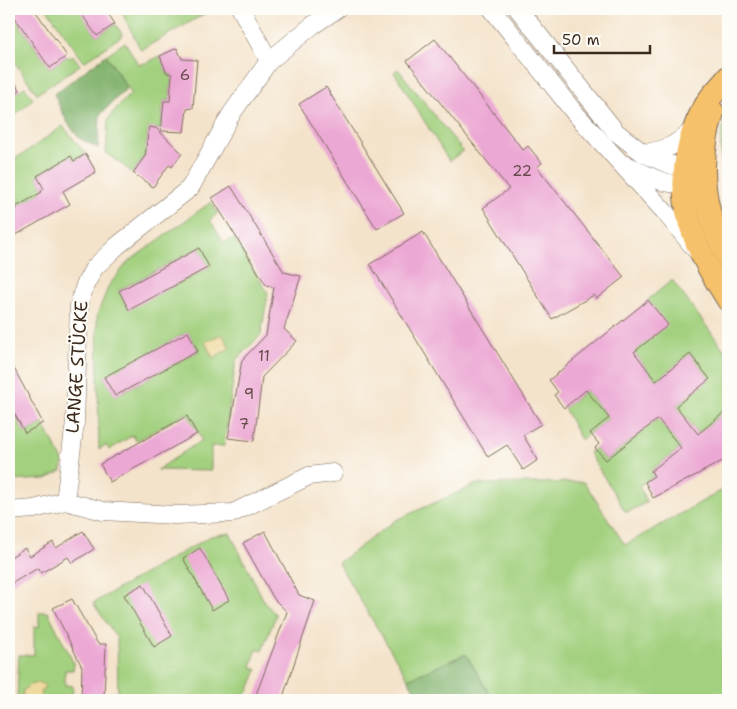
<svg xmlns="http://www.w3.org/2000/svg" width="737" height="709" viewBox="0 0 737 709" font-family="'Shantell Sans',sans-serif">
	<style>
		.green { fill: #a2d07e; stroke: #6e7d4e; fill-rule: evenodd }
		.forest { fill: #81b26d; stroke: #5e6e46 }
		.sand { fill: #eeda9e; stroke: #94825e }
		.building { fill: #eca8d4 }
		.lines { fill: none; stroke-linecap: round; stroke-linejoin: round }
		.minor-casing { stroke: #7c6b5b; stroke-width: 19 }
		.major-casing { stroke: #7c6b5b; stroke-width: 24 }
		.minor { stroke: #fff; stroke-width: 18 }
		.major { stroke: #f5c16b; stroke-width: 22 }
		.labels { text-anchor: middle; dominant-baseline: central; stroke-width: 4; stroke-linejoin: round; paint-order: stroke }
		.number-label { font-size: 15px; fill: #674a4c }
		.street-label { font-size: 18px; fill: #3b2a1e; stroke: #fdfcf7 }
	</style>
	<rect width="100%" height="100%" fill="#fdfcf7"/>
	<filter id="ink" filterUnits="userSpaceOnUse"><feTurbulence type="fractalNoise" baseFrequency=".02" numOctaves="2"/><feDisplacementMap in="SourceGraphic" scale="10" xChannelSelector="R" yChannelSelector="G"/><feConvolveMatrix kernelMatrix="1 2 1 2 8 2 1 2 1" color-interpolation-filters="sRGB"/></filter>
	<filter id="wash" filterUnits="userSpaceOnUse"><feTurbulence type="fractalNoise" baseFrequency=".0096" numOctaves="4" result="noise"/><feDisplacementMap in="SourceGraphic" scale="20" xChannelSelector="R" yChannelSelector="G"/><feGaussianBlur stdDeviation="1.12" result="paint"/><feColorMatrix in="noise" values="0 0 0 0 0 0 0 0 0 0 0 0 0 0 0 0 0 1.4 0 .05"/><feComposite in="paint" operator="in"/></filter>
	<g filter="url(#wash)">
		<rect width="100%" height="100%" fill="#f4e3cb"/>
		<g class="green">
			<path d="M9,9L50,68L67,56L69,58L73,55L80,65L37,94L9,54Z"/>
			<path d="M47,9H79L97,36L115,24L123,35L84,62Z"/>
			<path d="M120,9H213L141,50Z"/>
			<path d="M125,42L138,64L146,63L160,56L167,73L172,74L170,101H164L161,129L149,128L146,147L150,148L133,173L106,153L108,120L113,112L131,93L106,55Z"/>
			<path d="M398,69L463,151L449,161L394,72Z"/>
			<path d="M25,87L33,99L9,121V97Z"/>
			<path d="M728,112V204C722,176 715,140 728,112Z"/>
			<path d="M63,126L86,154L74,161L71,156L37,176L44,189L41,190L42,192L16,207L17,209L9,214V162L23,154Z"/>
			<path d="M211,202L218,213L210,220L224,243L234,238L268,293L261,335L236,360L224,446H211V471L157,470L202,440L187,413L136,441L133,435L109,450L106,445L99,449L97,315L109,285L128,262ZM199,248L209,268L129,309L119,290ZM188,332L198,351L115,396L105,377Z"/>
			<path d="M672,280L728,355V409L698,434L676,406L710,379L690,354L656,381L634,352L648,300Z"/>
			<path d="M586,390L609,418L581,440L564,408Z"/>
			<path d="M9,404L25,433L43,423L63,461L62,471L46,479L9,481Z"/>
			<path d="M658,419L681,448L651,471L654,476L639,486L647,502L628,512L625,511L589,453L595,448L606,460Z"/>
			<path d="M584,482L625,545L728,487V700H493L466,654L408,679L338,563L396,520L477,484Z"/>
			<path d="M230,533L265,603L276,615L262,651L257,649L251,666L257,670L248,692L235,700H210L208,697L201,700H121L118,697L117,638L93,603L211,536Z"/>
			<path d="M39,612H48L74,664L73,670H65V685L73,686L72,700H17L19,655H34V627H39Z"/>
		</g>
		<g class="forest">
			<path d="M106,55L127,88L100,115L98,148L79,138L67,122L54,94Z"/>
			<path d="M466,654L493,700H398L415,691L408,679Z"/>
		</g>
		<g class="sand">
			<path d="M222,334L230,348L213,358L205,342Z"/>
			<path d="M39,682L45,686L40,693L43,700H22L23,691L29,685L35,684Z"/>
		</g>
		<g id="blocks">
			<g class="building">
				<path d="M9,9H34L67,56L50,68Z"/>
				<path d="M78,9H105L115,24L97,36Z"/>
				<path d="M435,39L523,150L528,146L542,163L537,167L624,277L596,299L594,295L552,319L483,208L509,189L407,61Z"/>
				<path d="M177,48L182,59L197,60L193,108L187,109L184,132L161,131L164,101H170L172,74L167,73L160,56Z"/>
				<path d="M9,73L20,90L9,98Z"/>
				<path d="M326,87L404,213L377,229L299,104Z"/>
				<path d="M149,127L156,128L182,153L172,167L169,165L153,187L133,173L145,156Z"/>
				<path d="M86,154L96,172L63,191L70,204L9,239V214L17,209L16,207L42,192L41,190L44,189L37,176L71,156L74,161Z"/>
				<path d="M231,186L284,272L301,276L284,329L297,341L262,377L254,441L228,438L242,360L266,335L274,287L266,285L212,198Z"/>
				<path d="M423,232L541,424L523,435L538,460L523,470L507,445L488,457L370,264Z"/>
				<path d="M199,248L209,267L129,310L119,291Z"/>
				<path d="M648,300L668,325L634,352L656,381L690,354L710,379L676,406L698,434L728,409V458L653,498L645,482L654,476L651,471L681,448L658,419L606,460L595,448L599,444L590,433L609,418L586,390L564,408L554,395L558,392L549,380Z"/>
				<path d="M188,332L198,351L115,396L104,377Z"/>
				<path d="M9,359L43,423L25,433L9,404Z"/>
				<path d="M187,416L197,434L110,482L100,464Z"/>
				<path d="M83,531L94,549L72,563L68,557L41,573L38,568L9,585V558L25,548L30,556L53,542L56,548Z"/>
				<path d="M265,531L299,595L315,601L282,700H254L287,612L274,599L243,543Z"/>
				<path d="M200,548L229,600L212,610L183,558Z"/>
				<path d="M143,584L172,636L154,647L124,595Z"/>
				<path d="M72,599L98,644H106L104,700H81L82,667L53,608Z"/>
			</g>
		</g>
	</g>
	<g filter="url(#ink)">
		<use href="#blocks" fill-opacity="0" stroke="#7c6b5b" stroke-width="1"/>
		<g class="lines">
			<g class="minor-casing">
				<g id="minor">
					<path d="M241,9L269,61"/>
					<path d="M492,9L574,112L664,211L696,250"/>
					<path d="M518,9L616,132L643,153L668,164L685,168L696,175"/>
					<path d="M643,153C669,150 675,145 694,129"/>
					<path d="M627,165C651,177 668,189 696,182"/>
					<path d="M65,501L103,511L175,515L233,513L309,476L333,473"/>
					<path d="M9,511L34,509L65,501L75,422L79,305L85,285L94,268L117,246L190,188L232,113L269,61L313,25L337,9"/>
				</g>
			</g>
			<g class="major-casing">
				<g id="major">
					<path d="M728,77C722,85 714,92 708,101C684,139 677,189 693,233C701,257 714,278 728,300"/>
					<path d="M713,112C697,163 702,211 728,258"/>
				</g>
			</g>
			<use href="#minor" class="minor"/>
			<use href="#major" class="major"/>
		</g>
	</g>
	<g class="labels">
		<g class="number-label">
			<text x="185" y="75">6</text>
			<text x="522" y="171">22</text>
			<text x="264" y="356">11</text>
			<text x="249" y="394">9</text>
			<text x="244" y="424">7</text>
		</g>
		<g class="street-label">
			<text transform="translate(77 367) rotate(-86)">LANGE STÜCKE</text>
		</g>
	</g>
	<rect width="737" height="709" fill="none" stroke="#fdfcf7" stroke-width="30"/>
	<path d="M554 45v8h96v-8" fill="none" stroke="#3b2a1e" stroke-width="2.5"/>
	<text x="562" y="45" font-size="15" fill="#3b2a1e" stroke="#fdfcf7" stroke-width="4" paint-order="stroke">50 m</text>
</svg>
